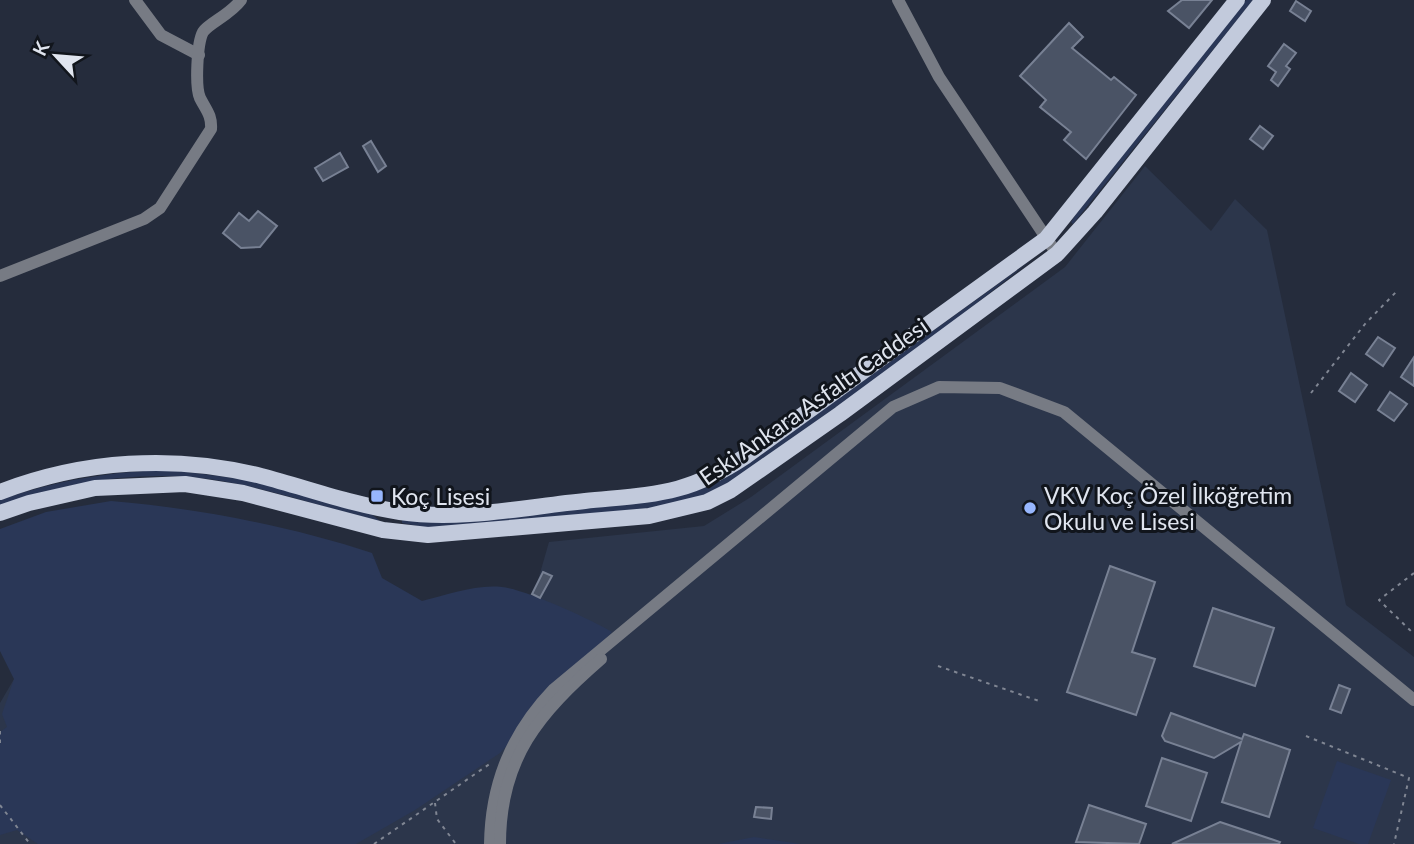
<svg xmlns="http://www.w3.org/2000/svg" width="1414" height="844" viewBox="0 0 1414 844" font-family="Lato,sans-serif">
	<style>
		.built { fill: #2c364b }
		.green { fill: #2a3757 }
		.building { fill: #4a5365; stroke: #788194; stroke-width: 2 }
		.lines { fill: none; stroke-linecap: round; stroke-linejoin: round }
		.path { stroke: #808693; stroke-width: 2; stroke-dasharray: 3.5 5; stroke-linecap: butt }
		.minor { stroke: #777b84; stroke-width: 12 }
		.major { stroke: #c2cadc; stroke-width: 16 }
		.poi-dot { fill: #97b6fd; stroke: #11151c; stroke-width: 2.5 }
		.labels { text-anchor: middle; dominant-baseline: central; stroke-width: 6; stroke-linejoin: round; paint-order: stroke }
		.street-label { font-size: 23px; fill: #e0e5ef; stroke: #11151c }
		.poi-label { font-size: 23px; fill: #e0e5ef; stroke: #11151c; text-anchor: start }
	</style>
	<rect width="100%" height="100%" fill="#252c3c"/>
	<path class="built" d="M1145,166L1211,231L1235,199L1267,230L1346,605L1414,657V844H0V703L117,503L424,613L532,601L549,542L704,526L751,497L1065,267Z"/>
	<g class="green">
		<path d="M1246,0H1253L1073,224L1071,222L1076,214Z"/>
		<path d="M1033,259L918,349L728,484L704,496L663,507L429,528L402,523V519L650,502L708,487L799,427Z"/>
		<path d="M172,470L249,480L370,513L380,521C323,508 267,487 209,479C139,470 66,481 0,507V500C57,480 112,471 172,470Z"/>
		<path d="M111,501C196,508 291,526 372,553L382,578L422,601C447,595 476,584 502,587C527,590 590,619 612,632L500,753L415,810L356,844H38L17,830L0,835V732L7,727L2,714L14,679L0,651V529L46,512Z"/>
		<path d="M1337,761L1391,780L1368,844H1359L1313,828Z"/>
		<path d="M754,837L801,844H718Z"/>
	</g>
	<g class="building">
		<path d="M1182,0H1212L1189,28L1168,11Z"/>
		<path d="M1296,1L1311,11L1305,21L1290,11Z"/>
		<path d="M1069,23L1083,37L1072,48L1111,80L1114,77L1136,95L1086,159L1064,140L1071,132L1040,107L1046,100L1020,76Z"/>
		<path d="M1284,44L1296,53L1286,66L1290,69L1278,86L1271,80L1276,72L1268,66Z"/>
		<path d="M1260,126L1273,136L1263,149L1250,139Z"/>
		<path d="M371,141L386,166L378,172L363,146Z"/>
		<path d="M340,153L348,167L323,181L315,168Z"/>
		<path d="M258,211L277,226L260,247L241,248L223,233L239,213L249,221Z"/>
		<path d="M1378,337L1395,348L1383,366L1366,354Z"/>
		<path d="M1414,357V386L1401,377Z"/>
		<path d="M1351,373L1367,385L1355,402L1339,391Z"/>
		<path d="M1390,392L1407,404L1394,421L1378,410Z"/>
		<path d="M1110,566L1155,582L1132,652L1155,659L1136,715L1067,692Z"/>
		<path d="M543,572L552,576L540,598L532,594Z"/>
		<path d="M1213,608L1274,628L1255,686L1194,666Z"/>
		<path d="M1339,685L1350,689L1341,713L1330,709Z"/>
		<path d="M1171,713L1242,739L1244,734L1290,750L1269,817L1222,802L1241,742L1214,758L1165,741L1162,736Z"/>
		<path d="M1162,758L1207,773L1191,821L1146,806Z"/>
		<path d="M1089,805L1146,824L1139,844L1076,842Z"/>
		<path d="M756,807L772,808L771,819L754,817Z"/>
		<path d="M1220,822L1280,842L1279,844H1172Z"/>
	</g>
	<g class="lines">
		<g class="path">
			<path d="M1311,393L1365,324L1397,291"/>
			<path d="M1414,573L1379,600L1414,634"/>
			<path d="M938,666L1042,702"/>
			<path d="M0,731V743"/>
			<path d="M1306,736L1409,778L1394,844"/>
			<path d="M435,803L437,819L456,844"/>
			<path d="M0,805L30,844"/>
			<path d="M374,844L491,763"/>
		</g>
		<g class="minor">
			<path d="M135,0L161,35L199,55"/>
			<path d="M898,0L939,77L1057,254"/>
			<path d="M0,276L144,219L160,208L211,129C212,115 206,110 200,98C195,87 197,43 203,32C209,23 230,15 241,0"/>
			<path d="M490,844C491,782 512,733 554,689L893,407L939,387L1000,388L1064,412L1414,700"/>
			<path d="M500,844C500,758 539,713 601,659"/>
		</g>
		<g class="major">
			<path d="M0,492C83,460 174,454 261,476C307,488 353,505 400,512C460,521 525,507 585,501C653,494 686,496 746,456L1046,239L1237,0"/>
			<path d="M0,513L29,503L95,488L185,484L243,493L383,530L428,535L649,516L707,502L731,490L840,414L1057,254L1095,212L1263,0"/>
		</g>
	</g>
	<g class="poi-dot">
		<rect x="370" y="489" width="14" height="14" rx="3.5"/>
		<circle cx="1030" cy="508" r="7"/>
	</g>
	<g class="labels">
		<g class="street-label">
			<text transform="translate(813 401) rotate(-35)">Eski Ankara Asfaltı Caddesi</text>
		</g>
		<g class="poi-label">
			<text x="1044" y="495">VKV Koç Özel İlköğretim<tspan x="1044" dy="26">Okulu ve Lisesi</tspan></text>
			<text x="391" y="496">Koç Lisesi</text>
		</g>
	</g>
	<g transform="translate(56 56) rotate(296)" stroke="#11151c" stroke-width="5" paint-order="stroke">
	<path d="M0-5L12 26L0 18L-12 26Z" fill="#e0e5ef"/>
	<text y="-10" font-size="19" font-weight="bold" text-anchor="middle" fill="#e0e5ef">K</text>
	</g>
</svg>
